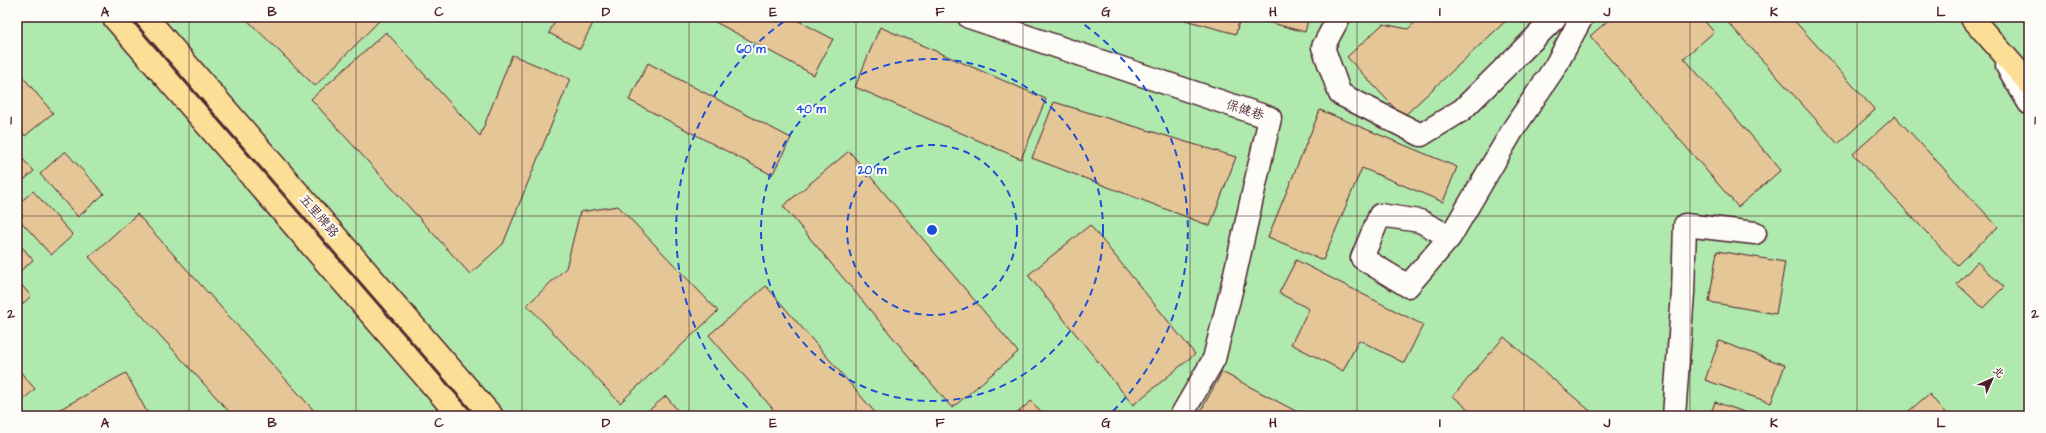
<svg xmlns="http://www.w3.org/2000/svg" width="2046" height="433" viewBox="0 0 2046 433" font-family="'Architects Daughter','LXGW WenKai TC',sans-serif">
	<style>
		.green { fill: #b0e9ad; stroke: #7d846c }
		.building { fill: #e4c697; stroke: #4a1f2b }
		.lines { fill: none; stroke-linecap: round; stroke-linejoin: round }
		.minor-casing { stroke: #4a1f2b; stroke-width: 25 }
		.major-casing { stroke: #4a1f2b; stroke-width: 25 }
		.minor { stroke: #fdfcf7; stroke-width: 22 }
		.major { stroke: #fcde96; stroke-width: 22 }
		.grid { fill: none; stroke: #4a1f2b; stroke-width: 1; stroke-opacity: 0.55 }
		.ring { fill: none; stroke: #1d4ed8; stroke-width: 2; stroke-dasharray: 7 5 }
		.labels { text-anchor: middle; dominant-baseline: central; stroke-width: 4; stroke-linejoin: round; paint-order: stroke }
		.street-label { font-size: 13px; fill: #4a1f2b; stroke: #fdfcf7 }
		.centre { fill: #1d4ed8; stroke: #fdfcf7; stroke-width: 2 }
		.ring-label { font-size: 12px; text-anchor: middle; font-weight: bold; fill: #1d4ed8; stroke: #fdfcf7; stroke-width: 4; stroke-linejoin: round; paint-order: stroke }
		.neatline { fill: none; stroke: #4a1f2b; stroke-width: 1.5 }
		.grid-label { font-size: 13px; text-anchor: middle; font-weight: bold; fill: #4a1f2b }
	</style>
	<rect width="100%" height="100%" fill="#f6ecda"/>
	<filter id="ink" filterUnits="userSpaceOnUse"><feTurbulence type="fractalNoise" baseFrequency=".025" numOctaves="2"/><feDisplacementMap in="SourceGraphic" scale="8" xChannelSelector="R" yChannelSelector="G"/><feConvolveMatrix kernelMatrix="1 2 1 2 8 2 1 2 1" color-interpolation-filters="sRGB"/></filter>
	<g filter="url(#ink)">
		<rect class="green" x="17" y="17" width="2012" height="399"/>
		<g class="building">
			<path d="M244,17H381L382,18L315,86Z"/>
			<path d="M557,17H596L580,49L549,33Z"/>
			<path d="M706,17H791L833,39L814,75Z"/>
			<path d="M1174,17H1240L1236,34Z"/>
			<path d="M1249,17H1309L1305,32Z"/>
			<path d="M1420,17H1510L1403,117L1347,57L1383,24L1408,29Z"/>
			<path d="M1612,17H1701L1714,32L1684,58L1781,170L1738,207L1590,36Z"/>
			<path d="M1723,17H1791L1875,110L1838,144Z"/>
			<path d="M880,27L1046,99L1021,159L855,87Z"/>
			<path d="M386,32L480,136L512,55L570,79L503,244L470,274L311,99Z"/>
			<path d="M648,63L791,138L772,175L629,100Z"/>
			<path d="M17,70L53,113L25,136L17,126Z"/>
			<path d="M1054,102L1236,157L1210,226L1032,158Z"/>
			<path d="M1320,110L1457,167L1443,202L1362,168L1323,260L1268,237Z"/>
			<path d="M1895,116L1998,227L1957,265L1853,154Z"/>
			<path d="M65,151L104,194L78,217L40,174Z"/>
			<path d="M849,151L1018,352L952,408L783,206Z"/>
			<path d="M17,153L34,171L17,186Z"/>
			<path d="M33,191L73,235L51,255L17,217V205Z"/>
			<path d="M618,206L718,311L620,403L527,305L566,268L580,212Z"/>
			<path d="M137,214L317,414L314,416H233L89,257Z"/>
			<path d="M1090,225L1195,354L1133,405L1028,275Z"/>
			<path d="M17,241L33,260L17,274Z"/>
			<path d="M1717,251L1785,262L1776,314L1709,302Z"/>
			<path d="M1296,260L1423,325L1404,363L1359,340L1343,371L1291,344L1309,309L1279,293Z"/>
			<path d="M1977,262L2004,287L1983,308L1957,284Z"/>
			<path d="M17,280L31,296L17,309Z"/>
			<path d="M766,286L878,416H779L709,335Z"/>
			<path d="M1504,337L1596,416H1476L1453,396Z"/>
			<path d="M1719,341L1785,365L1771,403L1705,380Z"/>
			<path d="M17,368L35,389L17,405Z"/>
			<path d="M1222,372L1305,416H1198Z"/>
			<path d="M126,373L149,416H52L51,414Z"/>
			<path d="M1929,394L1948,416H1903Z"/>
			<path d="M666,396L682,416H642Z"/>
			<path d="M1031,401L1045,416H1014Z"/>
			<path d="M1715,402L1756,416H1710Z"/>
		</g>
		<g class="lines">
			<g class="minor-casing">
				<g id="minor">
					<path d="M969,17L1270,118L1232,287L1214,359L1181,416"/>
					<path d="M1339,17L1323,47L1340,94L1421,135L1462,110L1556,17"/>
					<path d="M2007,66L2029,103"/>
					<path d="M1450,237L1420,221L1380,215L1362,258L1408,286L1450,237L1514,128L1555,67L1582,17"/>
					<path d="M1674,416L1683,293L1685,225L1755,233"/>
				</g>
			</g>
			<g class="major-casing">
				<g id="major">
					<path d="M113,17L459,416"/>
					<path d="M146,17L492,416"/>
					<path d="M1971,17L2029,83"/>
				</g>
			</g>
			<use href="#minor" class="minor"/>
			<use href="#major" class="major"/>
		</g>
	</g>
	<path class="grid" d="M189,17V416M356,17V416M522,17V416M689,17V416M856,17V416M1023,17V416M1190,17V416M1357,17V416M1524,17V416M1690,17V416M1857,17V416M17,216H2029"/>
	<g class="ring">
		<circle cx="932" cy="230" r="85"/>
		<circle cx="932" cy="230" r="171"/>
		<path d="M756 416A256 256 0 0 1 789 18M1075 18A256 256 0 0 1 1108 416"/>
	</g>
	<g class="labels">
		<g class="street-label">
			<text transform="translate(1245 110) rotate(18)">保健巷</text>
			<text transform="translate(319 216) rotate(49)">五里牌路</text>
		</g>
	</g>
	<circle cx="932" cy="230" r="6" class="centre"/>
	<g class="ring-label">
		<text x="751" y="53">60 m</text>
		<text x="811" y="113">40 m</text>
		<text x="872" y="174">20 m</text>
	</g>
	<rect width="2046" height="433" fill="none" stroke="#fdfcf7" stroke-width="44"/>
	<g transform="translate(1992 379) rotate(45)" stroke="#fdfcf7" stroke-width="3" paint-order="stroke">
	<path d="M0-3L7 15L0 10L-7 15Z" fill="#4a1f2b"/>
	<text y="-6" font-size="11" font-weight="bold" text-anchor="middle" fill="#4a1f2b">北</text>
	</g>
	<rect x="22" y="22" width="2002" height="389" class="neatline"/>
	<g class="grid-label">
		<text x="105" y="16">A</text>
		<text x="272" y="16">B</text>
		<text x="439" y="16">C</text>
		<text x="606" y="16">D</text>
		<text x="773" y="16">E</text>
		<text x="940" y="16">F</text>
		<text x="1106" y="16">G</text>
		<text x="1273" y="16">H</text>
		<text x="1440" y="16">I</text>
		<text x="1607" y="16">J</text>
		<text x="1774" y="16">K</text>
		<text x="1941" y="16">L</text>
		<text x="11" y="124">1</text>
		<text x="2035" y="124">1</text>
		<text x="11" y="318">2</text>
		<text x="2035" y="318">2</text>
		<text x="105" y="427">A</text>
		<text x="272" y="427">B</text>
		<text x="439" y="427">C</text>
		<text x="606" y="427">D</text>
		<text x="773" y="427">E</text>
		<text x="940" y="427">F</text>
		<text x="1106" y="427">G</text>
		<text x="1273" y="427">H</text>
		<text x="1440" y="427">I</text>
		<text x="1607" y="427">J</text>
		<text x="1774" y="427">K</text>
		<text x="1941" y="427">L</text>
	</g>
</svg>
